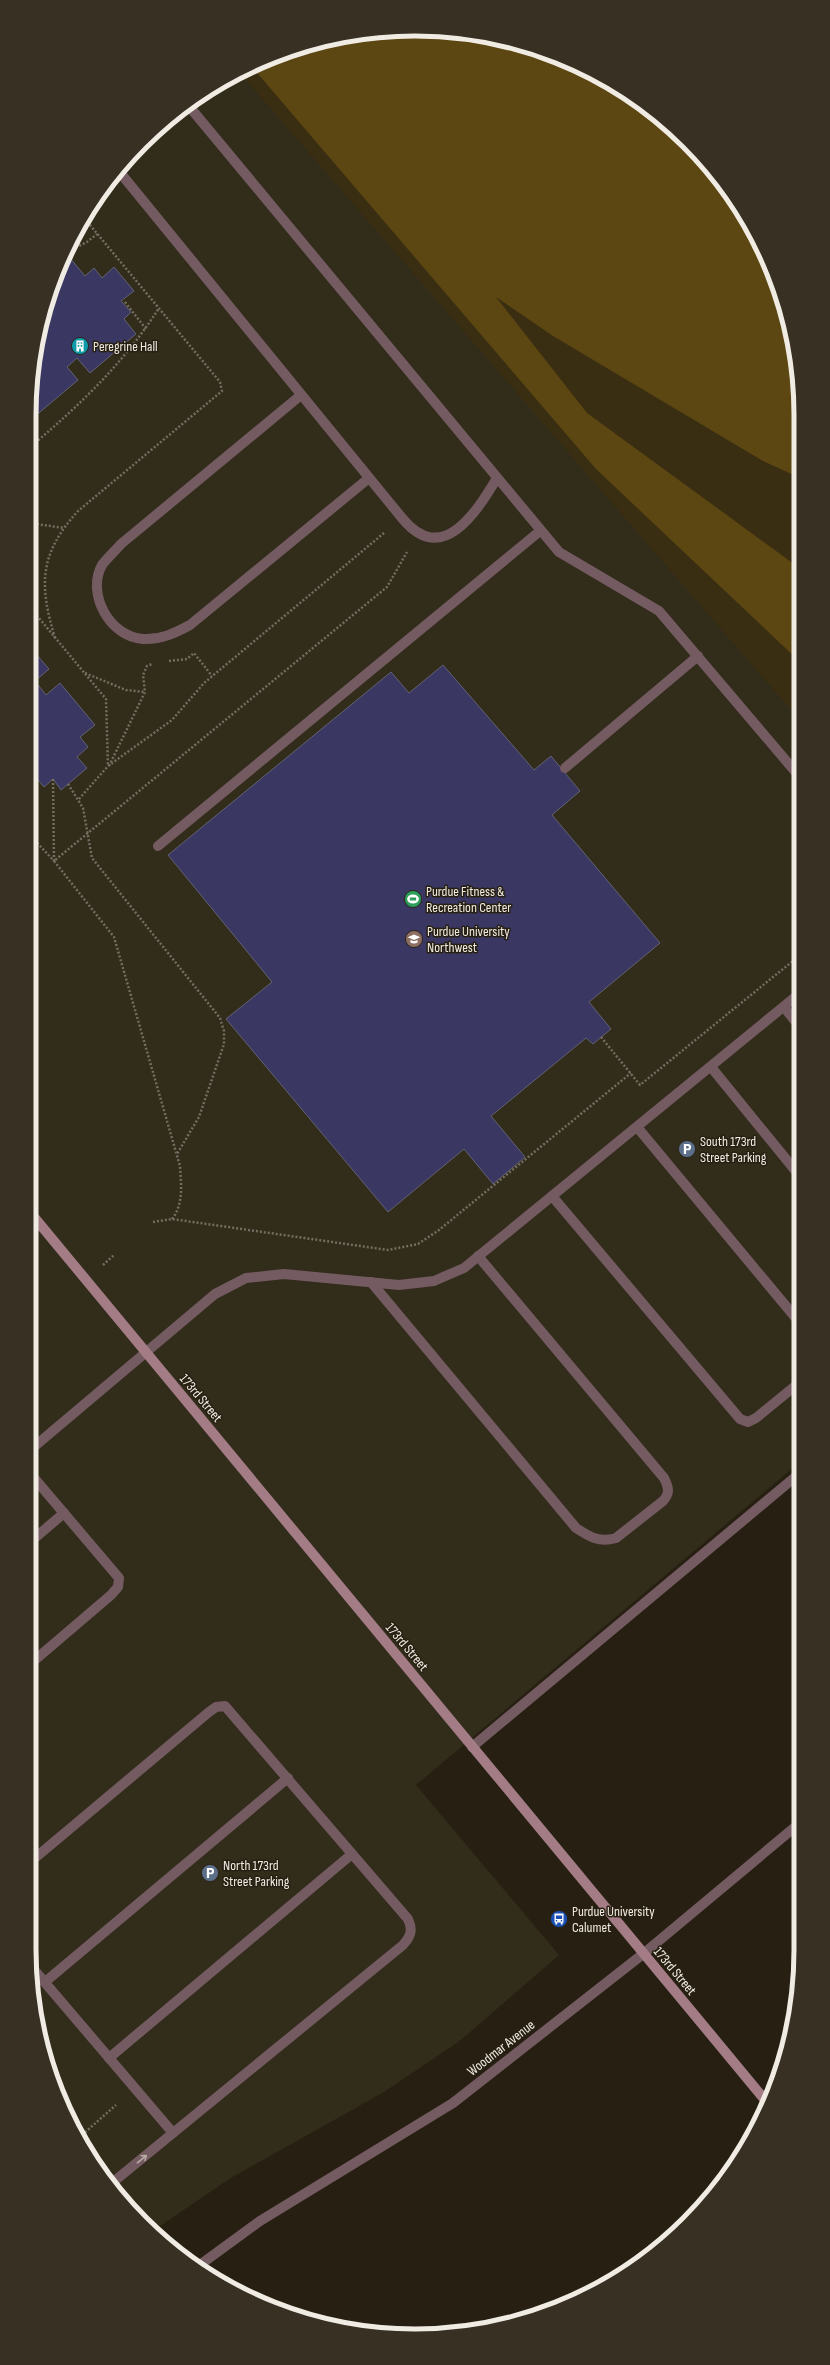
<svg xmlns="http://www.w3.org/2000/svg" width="830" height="2365" viewBox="0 0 830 2365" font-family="'Sofia Sans Condensed',sans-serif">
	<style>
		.education { fill: #322c1b }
		.green { fill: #3a2e12 }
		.forest { fill: #5c4612 }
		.building { fill: #3a3762; stroke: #626273 }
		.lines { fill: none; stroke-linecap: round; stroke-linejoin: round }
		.path { stroke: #746d61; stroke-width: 2.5; stroke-dasharray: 2 2; stroke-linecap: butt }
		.lane { stroke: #745b61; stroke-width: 10 }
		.street { stroke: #745b61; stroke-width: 10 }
		.secondary { stroke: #a37c86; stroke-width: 10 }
		.oneway { stroke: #b9aba8 }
		.labels { text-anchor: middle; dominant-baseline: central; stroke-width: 3; stroke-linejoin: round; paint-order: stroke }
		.poi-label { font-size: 14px; fill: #f1ece3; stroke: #272012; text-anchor: start }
		.street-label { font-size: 14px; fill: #f1ece3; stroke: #272012 }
		.rim { fill: none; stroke: #f1ece3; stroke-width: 5 }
	</style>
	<rect width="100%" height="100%" fill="#272012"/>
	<path class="education" d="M440,30L515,42L608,81L705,160L761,244L798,364L800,1462L416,1785L559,1955L461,2040L384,2092L229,2179L153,2231L125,2205L58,2098L36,2025L29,1950V415L42,315L69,244L109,180L160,125L222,81L291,50L364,32Z"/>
	<path class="green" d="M440,30L515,42L608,81L705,160L761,244L798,364V718L240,73L291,50L364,32Z"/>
	<path class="forest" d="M440,30L515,42L608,81L705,160L761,244L798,364V477L763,461L553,336L496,297L587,413L798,567V660L596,469L252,67L291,50L364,32Z"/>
	<g class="building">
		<path d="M70,258L85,276L94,268L102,278L114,267L134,291L121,301L131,312L124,319L136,334L90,373L77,358L67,367L78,380L34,417L29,411L42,315L60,267Z"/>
		<path d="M29,646L49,669L35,681L46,695L60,683L95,725L80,737L88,747L77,757L87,768L61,790L53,779L44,787L34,775L29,780Z"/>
		<path d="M443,665L534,770L551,756L580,791L552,815L660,943L589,1002L611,1029L593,1044L586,1038L491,1116L525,1157L493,1184L464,1149L388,1212L226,1019L272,982L168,855L391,672L409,693Z"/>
	</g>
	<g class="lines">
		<g class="path">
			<path d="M65,253L87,242L97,234"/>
			<path d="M125,302L146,329"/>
			<path d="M29,448C78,407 124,363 159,308"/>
			<path d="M29,523L64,528"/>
			<path d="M29,606L106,699L108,766"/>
			<path d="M55,638C39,585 39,554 78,511L222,391L220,382L85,219"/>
			<path d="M169,661L187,659L194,653L212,676"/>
			<path d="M85,673L126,690L145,692"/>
			<path d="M109,766L145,692L143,675L147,666L152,664"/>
			<path d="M53,779L54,861"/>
			<path d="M68,784L83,808L92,858L220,1018L224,1031V1044L199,1117L177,1154"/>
			<path d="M79,799L108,766L172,720L204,683L384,533"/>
			<path d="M29,834L54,861"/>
			<path d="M601,1037L640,1085L799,956"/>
			<path d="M172,1219C184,1204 181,1184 180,1166L114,937L54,861L387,587L407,552"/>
			<path d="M153,1222L172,1219L388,1250L418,1244L439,1230L631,1073"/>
			<path d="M103,1265L114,1255"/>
			<path d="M29,1352L33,1348"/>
			<path d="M82,2135L116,2105"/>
		</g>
		<g class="lane">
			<path d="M188,105L559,552L659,611L799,776"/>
			<path d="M118,170L402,518C442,567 476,513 497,478"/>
			<path d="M301,395L121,544C115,551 107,558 102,565C86,594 110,637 143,639C161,640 175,633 190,625L369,478"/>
			<path d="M565,768L698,656"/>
			<path d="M158,846L540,531"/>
			<path d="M784,1007L799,1026"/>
			<path d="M711,1067L799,1175"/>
			<path d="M637,1127L800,1323"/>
			<path d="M552,1196L740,1419L748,1422L756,1418L800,1382"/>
			<path d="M371,1282L576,1528C590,1537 599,1543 616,1538L663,1501C670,1493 669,1488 664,1478L478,1256"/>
			<path d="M29,1451L215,1294L246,1278L284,1274L399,1285L434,1281L464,1268L799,994"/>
			<path d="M29,1472L119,1578L118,1587L111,1595L29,1665"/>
			<path d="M29,1543L64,1513"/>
			<path d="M472,1747L800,1473"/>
			<path d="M29,1863L209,1712L216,1707L225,1706L408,1919C413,1930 411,1936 403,1945L173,2133L30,1965"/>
			<path d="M45,1982L288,1778"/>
			<path d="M109,2058L352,1854"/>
			<path d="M112,2183L173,2133"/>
		</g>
		<path class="street" d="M197,2267L260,2221L453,2103L643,1954L801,1822"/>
		<path class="secondary" d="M29,1211L765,2100"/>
	</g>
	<defs><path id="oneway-shaft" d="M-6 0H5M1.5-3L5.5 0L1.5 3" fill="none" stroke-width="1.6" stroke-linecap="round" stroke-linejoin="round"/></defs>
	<use class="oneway" href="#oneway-shaft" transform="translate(142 2159) rotate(-39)"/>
	<defs>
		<g id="building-disc" transform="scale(0.9)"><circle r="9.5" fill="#0f9aa8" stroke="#272012"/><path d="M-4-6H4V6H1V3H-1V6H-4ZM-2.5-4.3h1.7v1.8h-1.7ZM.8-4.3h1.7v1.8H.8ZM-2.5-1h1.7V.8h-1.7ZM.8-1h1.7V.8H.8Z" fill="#fff"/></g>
		<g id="stadium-disc" transform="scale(0.9)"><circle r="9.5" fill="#2e9e5b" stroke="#272012"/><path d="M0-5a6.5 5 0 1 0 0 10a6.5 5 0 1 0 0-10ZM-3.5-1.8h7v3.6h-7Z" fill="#fff"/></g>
		<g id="university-disc" transform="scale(0.9)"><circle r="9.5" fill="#8d6e63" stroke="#272012"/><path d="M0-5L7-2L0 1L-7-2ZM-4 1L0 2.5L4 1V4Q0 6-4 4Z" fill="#fff"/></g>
		<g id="parking-disc" transform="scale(0.9)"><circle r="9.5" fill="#5c6f8a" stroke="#272012"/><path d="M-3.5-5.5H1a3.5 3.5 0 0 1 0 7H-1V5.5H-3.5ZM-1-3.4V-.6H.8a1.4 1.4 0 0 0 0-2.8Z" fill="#fff"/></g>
		<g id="bus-disc" transform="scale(0.9)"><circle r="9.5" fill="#1a4fb4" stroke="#272012"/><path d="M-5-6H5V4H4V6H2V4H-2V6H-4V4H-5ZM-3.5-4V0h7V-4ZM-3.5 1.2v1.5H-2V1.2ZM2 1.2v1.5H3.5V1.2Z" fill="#fff"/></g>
	</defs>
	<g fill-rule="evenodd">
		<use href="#building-disc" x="80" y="346"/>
		<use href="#stadium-disc" x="413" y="899"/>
		<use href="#university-disc" x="414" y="939"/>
		<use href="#parking-disc" x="687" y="1149"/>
		<use href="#parking-disc" x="210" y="1873"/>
		<use href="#bus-disc" x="559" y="1919"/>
	</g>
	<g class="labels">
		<g class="poi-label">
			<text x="93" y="346">Peregrine Hall</text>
			<text x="426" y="891">Purdue Fitness &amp;<tspan x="426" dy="16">Recreation Center</tspan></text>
			<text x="427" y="931">Purdue University<tspan x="427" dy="16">Northwest</tspan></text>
			<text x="700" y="1141">South 173rd<tspan x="700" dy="16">Street Parking</tspan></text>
			<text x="223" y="1865">North 173rd<tspan x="223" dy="16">Street Parking</tspan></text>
			<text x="572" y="1911">Purdue University<tspan x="572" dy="16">Calumet</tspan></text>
		</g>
		<g class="street-label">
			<text transform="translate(201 1398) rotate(50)">173rd Street</text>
			<text transform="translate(407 1647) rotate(50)">173rd Street</text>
			<text transform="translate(675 1971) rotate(50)">173rd Street</text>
			<text transform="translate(501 2048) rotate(-38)">Woodmar Avenue</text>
		</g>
	</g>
	<path d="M0 0H830V2365H0ZM415 36H415A379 379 0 0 1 794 415V1950A379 379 0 0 1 415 2329H415A379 379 0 0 1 36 1950V415A379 379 0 0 1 415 36Z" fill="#373023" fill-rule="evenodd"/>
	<path class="rim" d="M415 36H415A379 379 0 0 1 794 415V1950A379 379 0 0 1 415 2329H415A379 379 0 0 1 36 1950V415A379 379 0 0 1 415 36Z"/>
</svg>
